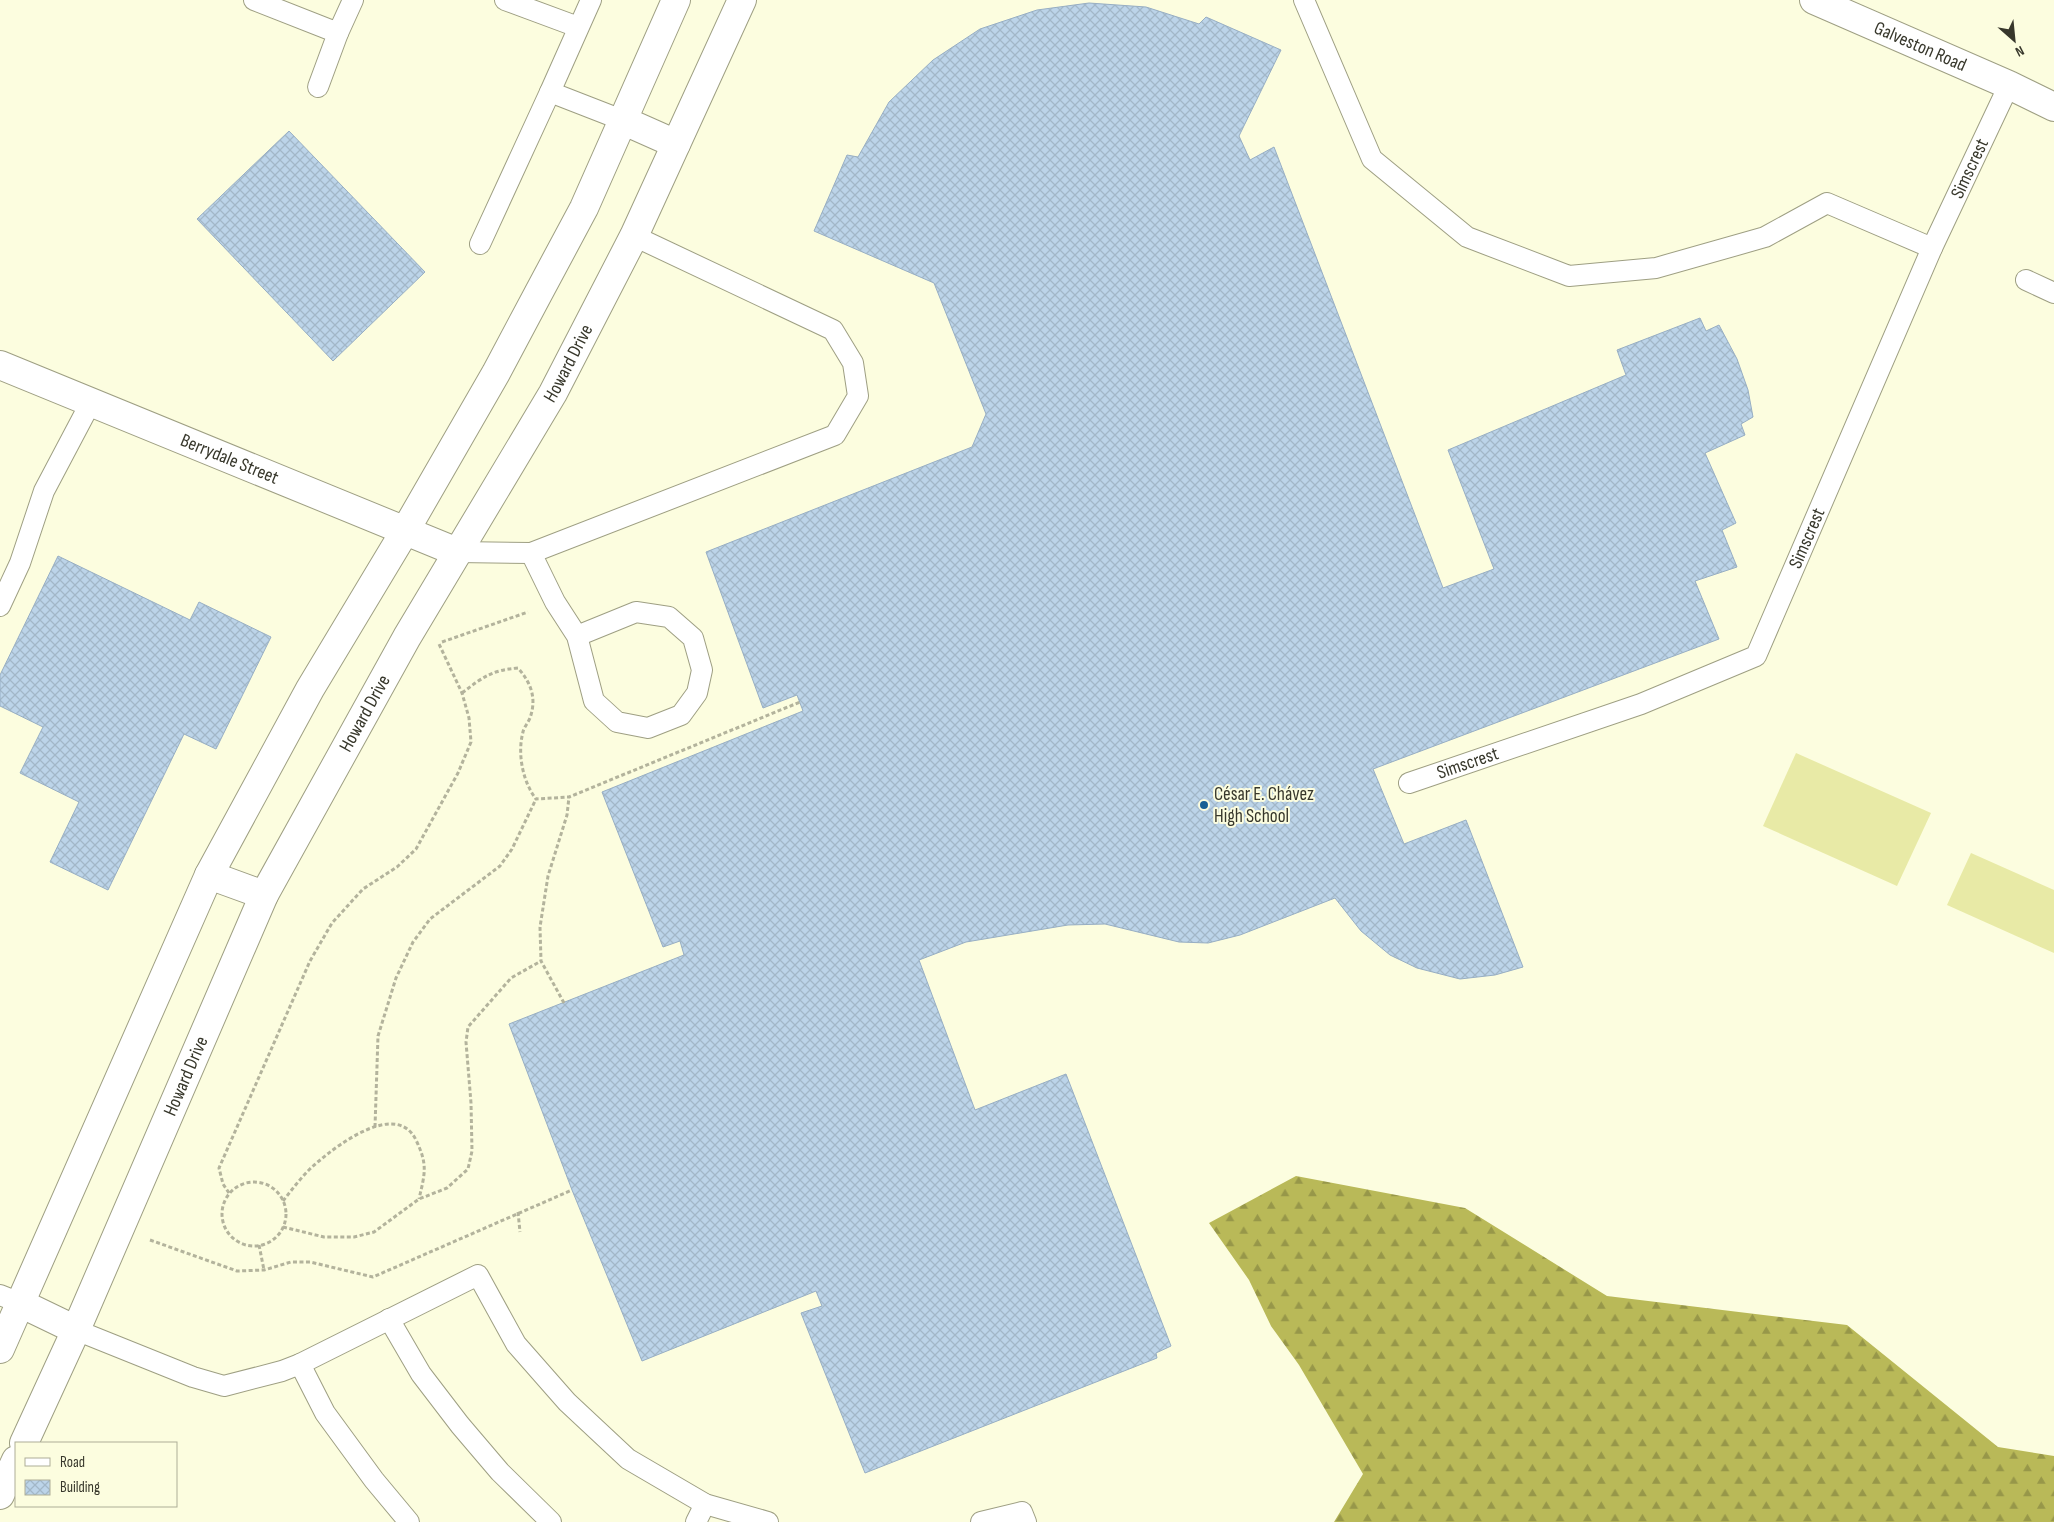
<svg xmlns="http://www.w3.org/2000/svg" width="2054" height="1522" viewBox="0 0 2054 1522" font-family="'Sofia Sans Condensed',sans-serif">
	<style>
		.grass { fill: #e8eaa6 }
		.forest { fill: url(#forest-firs) }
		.building { fill: url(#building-cross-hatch); stroke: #97aec3 }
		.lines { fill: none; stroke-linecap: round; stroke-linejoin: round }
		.service-casing { stroke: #9e9f83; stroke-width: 22 }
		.minor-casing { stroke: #9e9f83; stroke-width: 30 }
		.secondary-casing { stroke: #9e9f83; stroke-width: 30 }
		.path { stroke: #b3b39c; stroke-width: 3; stroke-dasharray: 4 2.5; stroke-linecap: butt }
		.service { stroke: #fff; stroke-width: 20 }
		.minor { stroke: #fff; stroke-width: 28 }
		.secondary { stroke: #fff; stroke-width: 28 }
		.poi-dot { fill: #186094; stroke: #fcfddf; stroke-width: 2 }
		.labels { text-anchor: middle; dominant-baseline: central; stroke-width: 4; stroke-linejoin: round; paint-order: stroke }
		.street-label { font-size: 19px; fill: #37372b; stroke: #fcfddf }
		.poi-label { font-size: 19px; fill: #37372b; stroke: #fcfddf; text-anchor: start }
	</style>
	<defs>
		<pattern id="forest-firs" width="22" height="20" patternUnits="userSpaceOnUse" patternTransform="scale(1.25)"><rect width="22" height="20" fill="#b9b958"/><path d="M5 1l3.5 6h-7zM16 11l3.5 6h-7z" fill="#979749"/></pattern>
		<pattern id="building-cross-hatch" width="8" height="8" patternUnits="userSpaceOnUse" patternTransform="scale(1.25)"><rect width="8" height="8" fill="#bcd4e9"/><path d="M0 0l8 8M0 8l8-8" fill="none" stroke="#a2b7c8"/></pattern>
	</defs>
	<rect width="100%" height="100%" fill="#fcfddf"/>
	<g class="grass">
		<path d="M1796,753L1931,813L1897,886L1763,826Z"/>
		<path d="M1971,853L2054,890V953L1947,905Z"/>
	</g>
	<path class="forest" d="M1296,1176L1465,1208L1607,1296L1847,1325L1998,1447L2054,1456V1522H1334L1363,1474L1299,1365L1271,1326L1249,1280L1209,1223Z"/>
	<g class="building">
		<path d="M1089,3L1146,7L1199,24L1206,17L1281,50L1239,136L1250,160L1274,147L1443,588L1494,569L1448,450L1626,375L1617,350L1700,318L1706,331L1719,325L1737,359L1748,390L1753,417L1741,424L1745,435L1705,453L1736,523L1722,530L1737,567L1695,581L1719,639L1373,769L1404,844L1466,820L1523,967L1495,975L1460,979L1417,968L1390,955L1361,931L1335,898L1240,935L1208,943L1179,942L1105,924L1068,925L966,942L919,960L975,1110L1066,1074L1171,1346L1156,1353L1157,1358L865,1473L801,1313L822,1306L816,1291L642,1361L572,1190L509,1024L684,955L680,941L663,947L602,792L803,711L797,695L763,708L706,552L972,447L986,414L934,283L814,231L847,155L858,157L889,102L933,60L980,29L1037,10Z"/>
		<path d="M289,131L425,272L333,361L197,219Z"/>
		<path d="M58,556L190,620L199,602L271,637L216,749L184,734L108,890L50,862L79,802L20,773L43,727L0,706V675Z"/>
	</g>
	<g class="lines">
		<g class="service-casing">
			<g id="service">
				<path d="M254,0L338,33L353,0"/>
				<path d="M505,0L578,27"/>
				<path d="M1304,0L1372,159L1467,237L1569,276L1656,268L1765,237L1827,203L1932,248"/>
				<path d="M318,87L338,33"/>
				<path d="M550,92L591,0"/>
				<path d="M480,244L550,92L622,120"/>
				<path d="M2026,280L2054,293"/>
				<path d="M457,552L531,553L835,435L858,396L853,363L833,330L634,236"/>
				<path d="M531,553L555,602L577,636L594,701L617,722L648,728L681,715L697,693L702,670L693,638L669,617L636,612L577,636"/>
				<path d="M0,606L20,563L44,491L91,402"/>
				<path id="s1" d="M1409,783L1641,704L1756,656L1932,248L2009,85"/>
				<path d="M0,1295L20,1303"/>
				<path d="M389,1319L421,1374L460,1425L500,1472L551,1522"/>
				<path d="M76,1330L193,1377L224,1386L282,1371L300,1364L478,1275L516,1344L567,1402L628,1459L705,1504L768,1522"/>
				<path d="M300,1364L325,1413L374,1480L409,1522"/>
				<path d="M696,1522L705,1504"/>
				<path d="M981,1522L1022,1512L1026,1522"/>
			</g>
		</g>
		<g class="minor-casing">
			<g id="minor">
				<path id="s2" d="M0,365L457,552"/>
			</g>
		</g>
		<g class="secondary-casing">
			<g id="secondary">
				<path id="s3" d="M1814,0L2009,85L2054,107"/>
				<path d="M622,120L676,144"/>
				<path d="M209,875L264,895"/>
				<path d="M20,1303L76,1330"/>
				<path d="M0,1349L209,875L310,689L405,531L496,373L538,294L584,208L676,0"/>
				<path id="s4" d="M24,1443L76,1330L264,895L407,637L553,393L634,236L742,0"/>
				<path d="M0,1495L16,1460"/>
			</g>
		</g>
		<g class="path">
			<path d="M442,642L528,612"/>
			<path d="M462,693C483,677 492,670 518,668C531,683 537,698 530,718C528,723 524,727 523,732C517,754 523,782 536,799L569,797L800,702"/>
			<path d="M564,1003L541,961L540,927L548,876L567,815L569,797"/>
			<path d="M375,1127L378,1036L396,978L413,942L430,919L500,866L512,849L536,799"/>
			<circle cx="254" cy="1214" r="32"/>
			<path d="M229,1193L223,1184L219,1168L310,961L332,923L363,889L397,867L416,849L458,773L471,742L469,718L462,693L439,644"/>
			<path d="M283,1201C294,1187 305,1172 319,1161C340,1143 397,1101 416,1140C428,1165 425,1173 419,1199"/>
			<path d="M518,1212L520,1232"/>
			<path d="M283,1227L324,1237H354L374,1232L419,1199L447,1188L468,1169L472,1151L471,1103L466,1042L468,1027L511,978L541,961"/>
			<path d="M150,1240L237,1271L264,1270L291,1262H310L373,1277L572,1190"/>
			<path d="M259,1245L264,1270"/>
		</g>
		<use href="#service" class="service"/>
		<use href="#minor" class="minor"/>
		<use href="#secondary" class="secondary"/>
	</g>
	<circle class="poi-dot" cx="1204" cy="805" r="5"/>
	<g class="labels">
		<g class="street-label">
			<text stroke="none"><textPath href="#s3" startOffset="116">Galveston Road</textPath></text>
			<text stroke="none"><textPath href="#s1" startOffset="902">Simscrest</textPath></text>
			<text stroke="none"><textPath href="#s4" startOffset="1211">Howard Drive</textPath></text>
			<text stroke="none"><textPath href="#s2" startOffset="248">Berrydale Street</textPath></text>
			<text stroke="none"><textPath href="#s1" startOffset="498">Simscrest</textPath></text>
			<text stroke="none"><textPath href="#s4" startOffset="806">Howard Drive</textPath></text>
			<text stroke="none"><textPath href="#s1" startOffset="62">Simscrest</textPath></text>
			<text stroke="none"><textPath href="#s4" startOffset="401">Howard Drive</textPath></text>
		</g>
		<g class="poi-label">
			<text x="1214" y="794">César E. Chávez<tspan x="1214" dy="22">High School</tspan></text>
		</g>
	</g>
	<rect x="15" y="1442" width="162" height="65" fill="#fcfddf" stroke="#adae97"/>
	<rect x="25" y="1458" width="25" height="8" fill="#ffffff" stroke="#adae97"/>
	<text x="60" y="1467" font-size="15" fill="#37372b">Road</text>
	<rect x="25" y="1480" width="25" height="15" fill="url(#building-cross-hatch)" stroke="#adae97"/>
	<text x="60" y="1492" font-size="15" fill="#37372b">Building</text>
	<g transform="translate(2014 40) rotate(153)" stroke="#fcfddf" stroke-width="4" paint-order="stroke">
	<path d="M0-4L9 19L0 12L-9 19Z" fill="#37372b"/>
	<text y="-8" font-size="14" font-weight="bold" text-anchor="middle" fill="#37372b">N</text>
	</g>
</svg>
